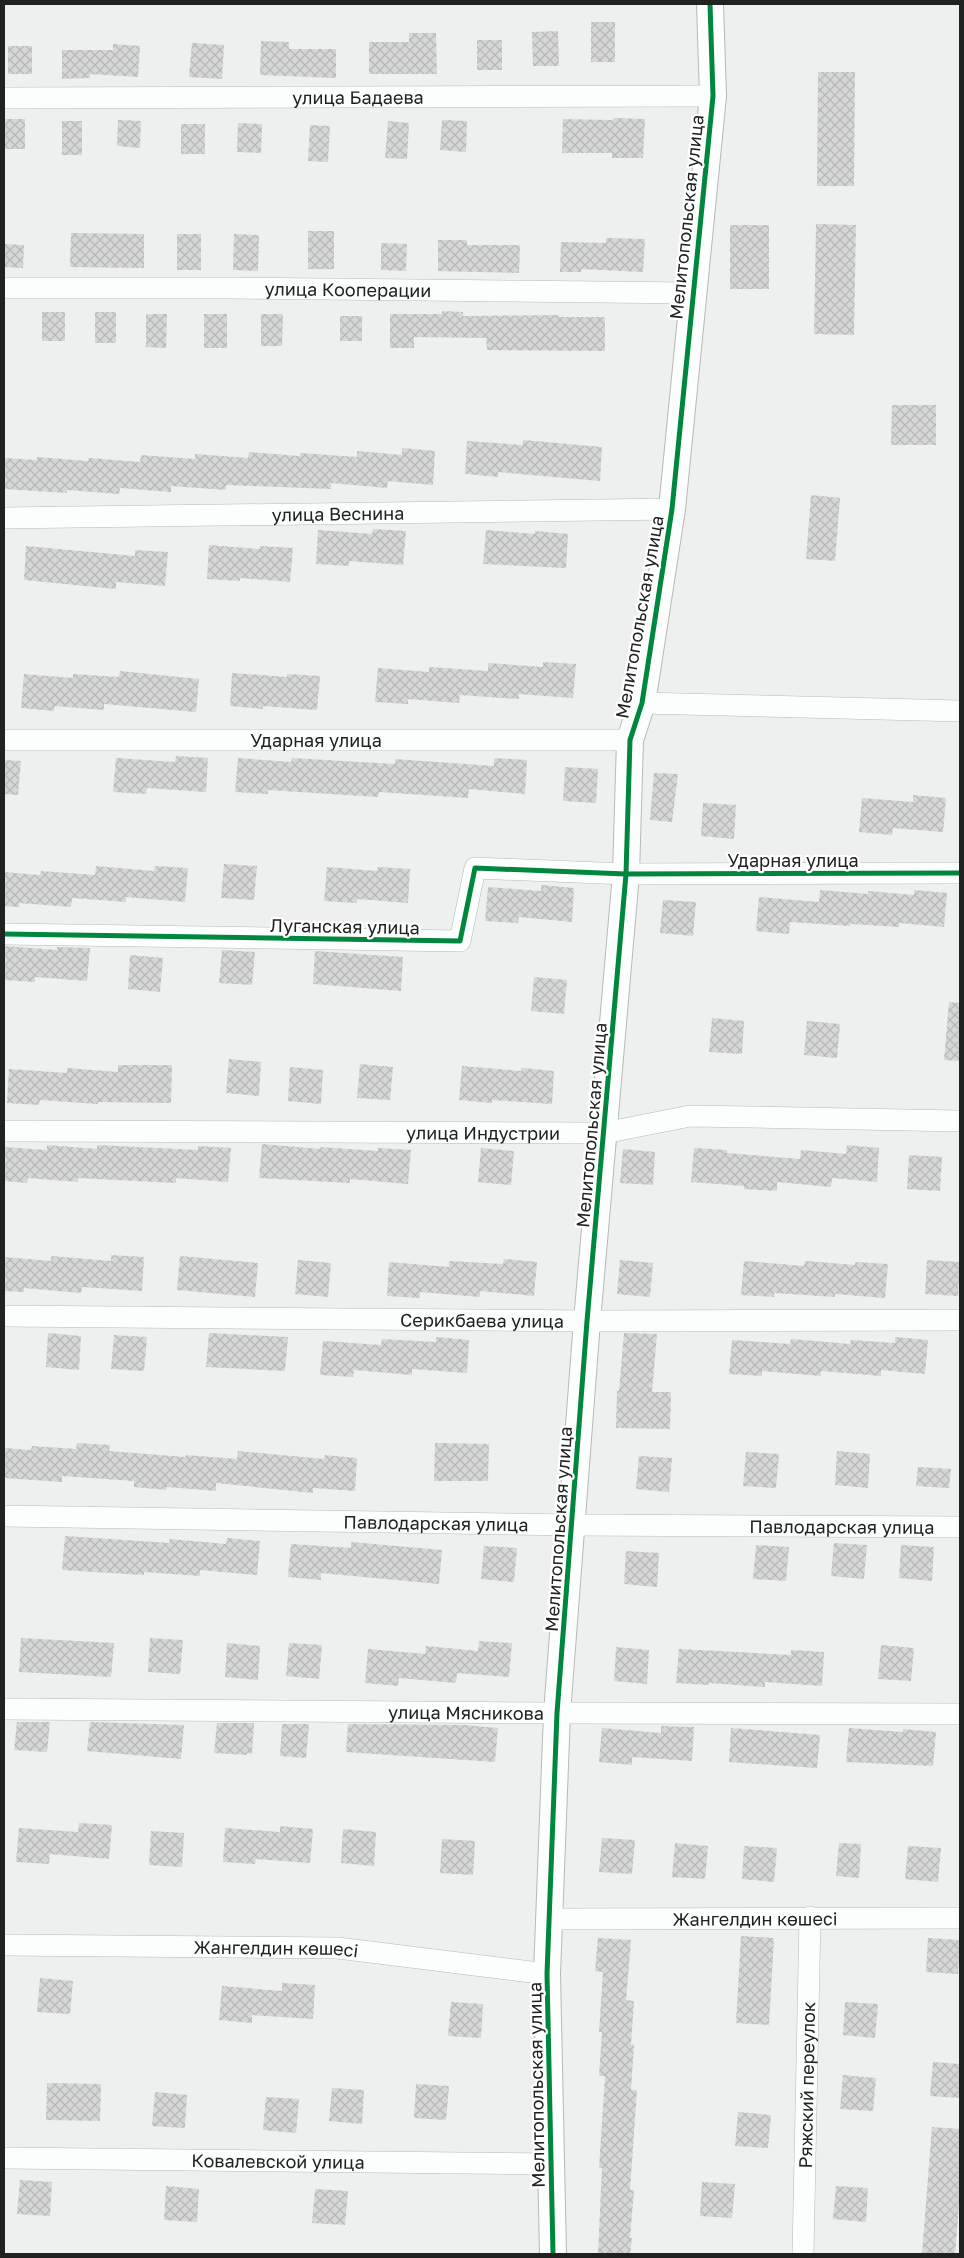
<svg xmlns="http://www.w3.org/2000/svg" width="964" height="2258" viewBox="0 0 964 2258" font-family="'Golos Text',sans-serif">
	<style>
		.building { fill: url(#building-cross-hatch) }
		.lines { fill: none; stroke-linecap: round; stroke-linejoin: round }
		.minor-casing { stroke: #b7b9b9; stroke-width: 22 }
		.tertiary-casing { stroke: #b7b9b9; stroke-width: 28 }
		.minor { stroke: #fcfdfd; stroke-width: 21 }
		.tertiary { stroke: #fcfdfd; stroke-width: 26 }
		.cycleway-casing { stroke: #fff; stroke-width: 8 }
		.cycleway { stroke: #00873e; stroke-width: 5 }
		.labels { text-anchor: middle; dominant-baseline: central; stroke-width: 4.5; stroke-linejoin: round; paint-order: stroke }
		.street-label { font-size: 18px; fill: #202221; stroke: #fff }
	</style>
	<defs>
		<pattern id="building-cross-hatch" width="8" height="8" patternUnits="userSpaceOnUse" patternTransform="scale(1.25)"><rect width="8" height="8" fill="#d5d7d6"/><path d="M0 0l8 8M0 8l8-8" fill="none" stroke="#b7b8b7"/></pattern>
	</defs>
	<rect width="100%" height="100%" fill="#edf0ef"/>
	<g class="building">
		<rect x="591" y="22" width="24" height="40"/>
		<path d="M558,31L559,66H533L532,32Z"/>
		<path d="M409,33H436L437,74H369V42H409Z"/>
		<rect x="477" y="40" width="25" height="30"/>
		<path d="M261,41L289,42V49H336V78L260,75Z"/>
		<path d="M192,43L224,45L222,79L189,77Z"/>
		<path d="M113,44L140,46L138,77L90,74V78L62,79V50H113Z"/>
		<rect x="8" y="46" width="24" height="28"/>
		<path d="M818,72H855L854,186H817Z"/>
		<path d="M613,118L645,119L643,158H612V153H562L563,119L613,120Z"/>
		<rect x="5" y="119" width="20" height="30"/>
		<path d="M118,120L141,121L140,148L117,146Z"/>
		<path d="M442,120L467,121L466,152L440,150Z"/>
		<rect x="62" y="121" width="20" height="34"/>
		<path d="M388,121L409,123L407,159L385,158Z"/>
		<path d="M238,123L262,124L261,153L237,152Z"/>
		<rect x="181" y="124" width="24" height="30"/>
		<path d="M310,125L330,126L328,162L308,161Z"/>
		<path d="M816,224L856,225L854,335L814,334Z"/>
		<rect x="730" y="225" width="39" height="64"/>
		<rect x="308" y="231" width="26" height="38"/>
		<path d="M71,233L144,234V268L70,267Z"/>
		<rect x="177" y="234" width="24" height="36"/>
		<path d="M234,234L259,235L258,271L233,270Z"/>
		<path d="M606,238L645,239L643,272L581,269V272H560L561,242L606,243Z"/>
		<path d="M438,240H467V245H520L519,273L438,271Z"/>
		<path d="M381,243L407,244L406,271L381,270Z"/>
		<path d="M4,244L24,245L23,268L4,267Z"/>
		<path d="M442,311L463,312V316L559,315V317H605V351L487,350L486,338L414,337V348H390V314H442Z"/>
		<rect x="42" y="312" width="23" height="29"/>
		<rect x="95" y="312" width="21" height="31"/>
		<path d="M146,314H167L166,348L146,347Z"/>
		<rect x="204" y="314" width="23" height="34"/>
		<path d="M261,314H283L282,346H261Z"/>
		<rect x="340" y="316" width="22" height="25"/>
		<path d="M892,405H936V445H891Z"/>
		<path d="M523,440L602,447L600,481L498,472V477L465,474L467,441L523,445Z"/>
		<path d="M402,448L435,451L433,485L388,481L387,488L331,483V489L226,485V490L171,486V492L120,488L119,494L67,490V493L4,489V458L37,460V457L88,461L89,458L140,462L141,455L195,459V454L248,458L249,452L300,456V453L357,457V451L402,455Z"/>
		<path d="M811,495L840,498L835,561L806,559Z"/>
		<path d="M373,529L406,531L403,565L349,561V566L316,564L318,530L372,534Z"/>
		<path d="M486,530L535,534V531L568,534L566,568L483,564Z"/>
		<path d="M209,545L260,549V546L293,548L290,582L240,578V581L207,579Z"/>
		<path d="M26,546L135,556V550L168,552L165,586L116,582V589L24,580Z"/>
		<path d="M543,662L576,664L573,698L519,694V699L460,695L459,703L408,699V704L375,702L378,668L429,672V667L488,671V663L543,667Z"/>
		<path d="M120,671L199,679L196,712L104,704V710L55,706L54,711L21,708L24,674L73,678V674L119,677Z"/>
		<path d="M232,673L287,677V674L320,676L317,710L263,706V709L230,706Z"/>
		<path d="M176,756L208,758L206,792L147,788L146,794L113,792L116,758L175,762Z"/>
		<path d="M238,758L291,762L292,758L395,764V759L494,766V758L527,760L525,794L469,789L468,798L379,792L378,797L268,790V794L235,792Z"/>
		<path d="M4,760L21,761L18,795L4,794Z"/>
		<path d="M565,767L598,769L596,803L563,801Z"/>
		<path d="M654,773L678,774L672,822L650,820Z"/>
		<path d="M913,795L946,798L943,832L893,828L892,835L859,832L862,798L913,802Z"/>
		<path d="M703,803L736,805L734,839L701,836Z"/>
		<path d="M224,864L257,866L254,900L221,898Z"/>
		<path d="M96,866L154,871L155,866L188,868L185,902L126,897V902L72,898L71,907L19,903V907L4,906V872L40,875L41,871L95,875Z"/>
		<path d="M327,867L377,871L378,867L410,869L408,903L357,899V903L324,901Z"/>
		<path d="M541,885L574,888L572,922L519,917L518,923L485,921L488,887L541,891Z"/>
		<path d="M820,890L868,894V891L914,895V890L947,893L944,927L899,923V927L850,924V926L790,922L789,934L756,931L759,897L819,902Z"/>
		<path d="M663,900L696,902L693,936L660,933Z"/>
		<path d="M4,946L57,950V947L90,948L87,981L35,977V982L4,980Z"/>
		<path d="M222,950L255,952L252,985L219,983Z"/>
		<path d="M315,951L403,957L401,991L313,984Z"/>
		<path d="M130,955L163,958L160,992L128,989Z"/>
		<path d="M534,977L567,980L564,1014L531,1011Z"/>
		<path d="M949,1002L960,1003V1061L944,1060Z"/>
		<path d="M712,1018L744,1021L742,1054L709,1052Z"/>
		<path d="M807,1021L840,1024L837,1058L804,1055Z"/>
		<path d="M229,1059L261,1062L259,1096L226,1093Z"/>
		<path d="M360,1064L393,1067L390,1100L357,1098Z"/>
		<path d="M118,1065H172L171,1103L98,1102V1104L40,1100L39,1105L7,1103L9,1069L67,1073V1068L118,1072Z"/>
		<path d="M462,1066L521,1071L522,1068L554,1071L552,1104L492,1100V1103L459,1100Z"/>
		<path d="M290,1067L323,1070L321,1104L288,1101Z"/>
		<path d="M262,1144L320,1149V1147L378,1151V1148L411,1150L408,1184L350,1179V1183L259,1178Z"/>
		<path d="M47,1145L97,1149V1145L198,1150V1146L231,1148L228,1182L176,1178V1183L78,1178V1182L28,1178L27,1183L4,1181V1147L47,1150Z"/>
		<path d="M847,1145L879,1148L877,1182L832,1178L831,1187L777,1182V1191L744,1189V1186L691,1182L694,1148L727,1150V1153L800,1159L801,1150L846,1154Z"/>
		<path d="M481,1148L514,1151L511,1185L478,1182Z"/>
		<path d="M623,1149L655,1152L653,1185L620,1183Z"/>
		<path d="M909,1155L942,1157L940,1191L907,1189Z"/>
		<path d="M111,1255L144,1257L142,1291L82,1287L81,1293L24,1288V1292L4,1291V1257L51,1261V1256L111,1261Z"/>
		<path d="M180,1256L258,1263L255,1297L177,1290Z"/>
		<path d="M504,1259L537,1262L534,1296L480,1291V1297L420,1292V1298L387,1296L389,1262L449,1267V1261L503,1264Z"/>
		<path d="M298,1260L331,1263L328,1297L295,1294Z"/>
		<path d="M620,1260L653,1263L650,1297L617,1294Z"/>
		<path d="M927,1260L960,1262L958,1296L925,1294Z"/>
		<path d="M744,1261L804,1266L805,1261L855,1265V1262L888,1264L885,1298L835,1294V1297L774,1293V1297L741,1295Z"/>
		<path d="M48,1333L81,1336L79,1370L46,1367Z"/>
		<path d="M209,1333L288,1337L285,1371L206,1367Z"/>
		<path d="M624,1333L657,1334L652,1392H671L670,1429L616,1428L617,1391H619Z"/>
		<path d="M114,1335L147,1337L144,1371L111,1369Z"/>
		<path d="M436,1337L469,1340L467,1373L412,1369V1375L354,1370L353,1377L320,1375L323,1341L381,1345L382,1339L436,1342Z"/>
		<path d="M895,1337L928,1340L925,1374L881,1370V1376L821,1371V1376L762,1371V1376L729,1374L732,1340L790,1344L791,1339L850,1344L851,1340L895,1343Z"/>
		<path d="M77,1443L110,1445L109,1451L185,1457L186,1455L237,1459L238,1451L324,1459L325,1455L357,1458L355,1491L313,1488V1493L216,1483V1491L167,1487L166,1490L134,1487V1481L62,1476V1482L4,1478V1448L31,1450L32,1446L76,1449Z"/>
		<path d="M435,1443L489,1444L488,1481H434Z"/>
		<path d="M837,1451L870,1454L868,1488L835,1485Z"/>
		<path d="M746,1452L779,1454L776,1488L743,1486Z"/>
		<path d="M639,1456L672,1458L669,1492L636,1489Z"/>
		<path d="M918,1467L951,1469L949,1488L916,1486Z"/>
		<path d="M65,1536L169,1543L170,1539L226,1544L227,1538L260,1541L257,1575L200,1570V1576L144,1572V1575L62,1570Z"/>
		<path d="M351,1542L442,1550L439,1584L321,1573V1580L288,1577L291,1544L351,1548Z"/>
		<path d="M834,1543L867,1545L864,1579L831,1576Z"/>
		<path d="M756,1545L789,1547L786,1581L753,1579Z"/>
		<path d="M901,1545L934,1547L932,1581L899,1578Z"/>
		<path d="M484,1546L517,1548L514,1582L481,1579Z"/>
		<path d="M626,1551L659,1553L657,1587L624,1584Z"/>
		<path d="M21,1638L114,1643L111,1677L19,1672Z"/>
		<path d="M150,1638L183,1640L180,1674L148,1672Z"/>
		<path d="M479,1641L512,1643L509,1677L457,1673L456,1683L399,1678L398,1686L365,1683L368,1649L425,1654L426,1646L478,1651Z"/>
		<path d="M227,1643L260,1646L258,1680L225,1677Z"/>
		<path d="M289,1643L322,1645L319,1679L286,1676Z"/>
		<path d="M881,1645L914,1648L911,1681L878,1679Z"/>
		<path d="M616,1647L649,1650L647,1684L614,1681Z"/>
		<path d="M679,1649L791,1655V1650L824,1652L822,1686L765,1682V1687L709,1683V1685L676,1683Z"/>
		<path d="M17,1722H50L47,1752L14,1750Z"/>
		<path d="M90,1722L184,1725L181,1759L87,1751Z"/>
		<path d="M217,1723H254L252,1754L247,1753V1755L214,1753Z"/>
		<path d="M282,1724H309L306,1758L280,1756Z"/>
		<path d="M348,1724L465,1725L498,1728L495,1762L346,1752Z"/>
		<path d="M661,1726L694,1727L692,1761L632,1757V1765L599,1762L602,1728L661,1733Z"/>
		<path d="M731,1728L820,1735L817,1768L729,1762Z"/>
		<path d="M849,1728L903,1732V1729L936,1732L933,1766L846,1762Z"/>
		<path d="M79,1823L112,1825L109,1859L50,1854L49,1864L16,1862L19,1828L78,1832Z"/>
		<path d="M280,1826L313,1829L310,1863L256,1859L255,1864L223,1862L225,1828L280,1832Z"/>
		<path d="M343,1829L376,1832L374,1866L341,1863Z"/>
		<path d="M151,1831L184,1833L182,1867L149,1865Z"/>
		<path d="M602,1838L635,1840L632,1874L599,1872Z"/>
		<path d="M442,1839L475,1841L473,1875L440,1873Z"/>
		<path d="M675,1843L708,1846L705,1879L672,1877Z"/>
		<path d="M839,1843L861,1844L859,1878L836,1876Z"/>
		<path d="M744,1846L777,1848L774,1882L742,1879Z"/>
		<path d="M908,1846L941,1848L938,1882L905,1879Z"/>
		<path d="M741,1936L774,1938L769,2025L736,2023Z"/>
		<path d="M598,1938L631,1940L626,2000L634,2001L631,2044L634,2045L631,2090H637L630,2190H634L630,2238H632L630,2254H598L602,2168H599L605,2076H599L602,2032H599L603,1972L595,1971Z"/>
		<path d="M928,1938L960,1940L958,1974L926,1972Z"/>
		<path d="M40,1978L73,1981L70,2014L37,2012Z"/>
		<path d="M282,1983L315,1985L313,2019L252,2015V2023L219,2020L222,1986L282,1991Z"/>
		<path d="M451,2002L483,2004L481,2038L448,2036Z"/>
		<path d="M845,2002L878,2004L875,2038L843,2035Z"/>
		<path d="M933,2062L960,2064V2098L930,2096Z"/>
		<path d="M843,2075L876,2078L873,2111L840,2109Z"/>
		<path d="M47,2083L101,2084L100,2121L46,2120Z"/>
		<path d="M416,2084L449,2086L446,2120L414,2118Z"/>
		<path d="M332,2088L364,2090L362,2124L329,2121Z"/>
		<path d="M155,2092L187,2095L185,2128L152,2126Z"/>
		<path d="M266,2097L299,2099L296,2133L263,2130Z"/>
		<path d="M738,2112L771,2115L768,2148L735,2146Z"/>
		<path d="M932,2127L960,2129V2192L955,2254H922Z"/>
		<path d="M20,2180L52,2182L50,2216L17,2214Z"/>
		<path d="M702,2182L735,2184L732,2218L700,2216Z"/>
		<path d="M166,2186L199,2189L197,2222L164,2220Z"/>
		<path d="M836,2186L868,2188L866,2222L833,2219Z"/>
		<path d="M315,2189L348,2191L345,2225L312,2223Z"/>
	</g>
	<g class="lines">
		<g class="minor-casing">
			<g id="minor">
				<path id="s1" d="M4,98L713,96"/>
				<path id="s2" d="M4,288H231L691,293"/>
				<path id="s3" d="M4,518L672,509"/>
				<path d="M642,703L960,711"/>
				<path id="s4" d="M4,740H630"/>
				<path d="M4,934L460,941L475,868L626,874L960,873"/>
				<path id="s5" d="M4,1131L604,1133L690,1116L960,1121"/>
				<path id="s6" d="M4,1316L587,1321L960,1320"/>
				<path id="s7" d="M4,1516L572,1525L960,1527"/>
				<path id="s8" d="M4,1709L557,1713L960,1714"/>
				<path id="s9" d="M550,1919L960,1918"/>
				<path id="s10" d="M4,1945L338,1948L547,1974"/>
				<path id="s11" d="M4,2158L551,2164"/>
				<path id="s12" d="M803,2254L810,1917"/>
			</g>
		</g>
		<g class="tertiary-casing">
			<path id="tertiary" d="M553,2254L547,1974L557,1713L587,1321L626,874L630,740L642,703L672,509L713,96L710,4"/>
		</g>
		<use href="#minor" class="minor"/>
		<use href="#tertiary" class="tertiary"/>
		<g class="cycleway-casing">
			<g id="cycleway">
				<path d="M4,934L460,941L475,868L626,874L960,873"/>
				<path d="M553,2254L547,1974L557,1713L587,1321L626,874L630,740L642,703L672,509L713,96L710,4"/>
			</g>
		</g>
		<use href="#cycleway" class="cycleway"/>
	</g>
	<g class="labels">
		<g class="street-label">
			<text stroke="none"><textPath href="#s1" startOffset="354">улица Бадаева</textPath></text>
			<text transform="translate(686 217) rotate(-84)">Мелитопольская улица</text>
			<text stroke="none"><textPath href="#s2" startOffset="344">улица Кооперации</textPath></text>
			<text stroke="none"><textPath href="#s3" startOffset="334">улица Веснина</textPath></text>
			<text transform="translate(639 617) rotate(-80)">Мелитопольская улица</text>
			<text stroke="none"><textPath href="#s4" startOffset="312">Ударная улица</textPath></text>
			<text x="793" y="860">Ударная улица</text>
			<text transform="translate(345 926) rotate(1)">Луганская улица</text>
			<text transform="translate(591 1125) rotate(-85)">Мелитопольская улица</text>
			<text stroke="none"><textPath href="#s5" startOffset="479">улица Индустрии</textPath></text>
			<text stroke="none"><textPath href="#s6" startOffset="478">Серикбаева улица</textPath></text>
			<text stroke="none"><textPath href="#s7" startOffset="432">Павлодарская улица</textPath></text>
			<text stroke="none"><textPath href="#s7" startOffset="838">Павлодарская улица</textPath></text>
			<text transform="translate(558 1529) rotate(-86)">Мелитопольская улица</text>
			<text stroke="none"><textPath href="#s8" startOffset="462">улица Мясникова</textPath></text>
			<text stroke="none"><textPath href="#s9" startOffset="205">Жангелдин көшесі</textPath></text>
			<text stroke="none"><textPath href="#s10" startOffset="272">Жангелдин көшесі</textPath></text>
			<text transform="translate(536 2085) rotate(-91)">Мелитопольская улица</text>
			<text stroke="none"><textPath href="#s12" startOffset="169">Ряжский переулок</textPath></text>
			<text stroke="none"><textPath href="#s11" startOffset="274">Ковалевской улица</textPath></text>
		</g>
	</g>
	<rect width="964" height="2258" fill="none" stroke="#202221" stroke-width="10"/>
</svg>
